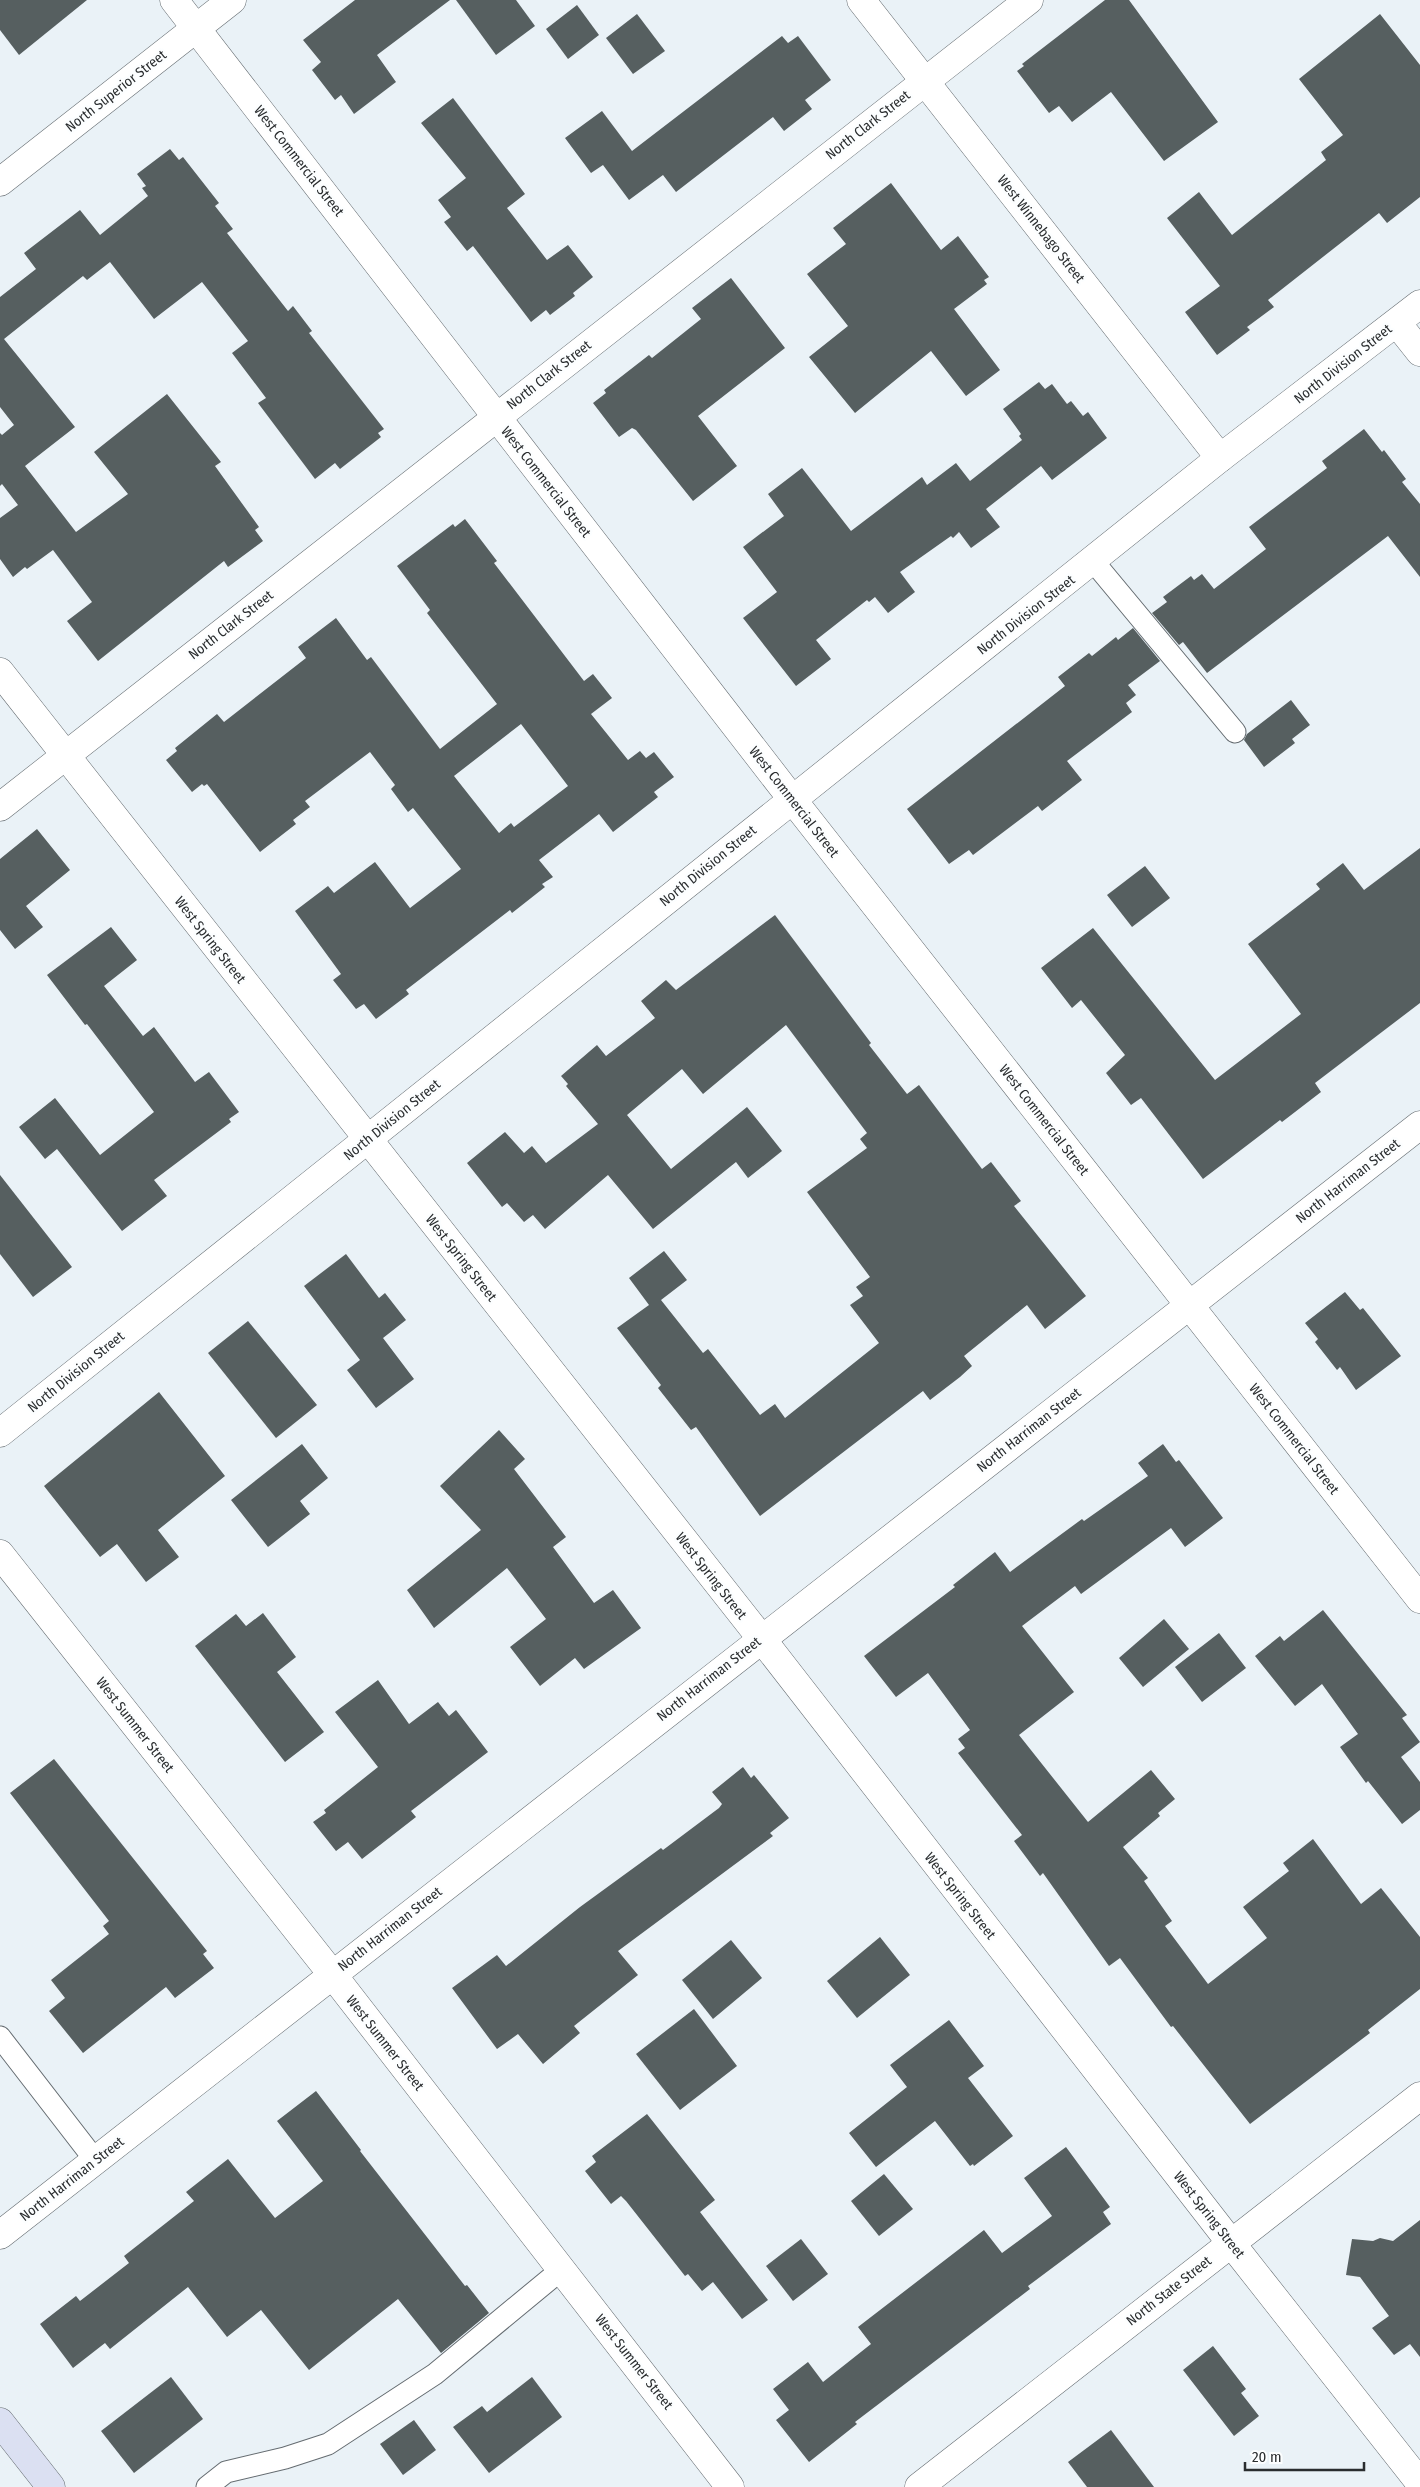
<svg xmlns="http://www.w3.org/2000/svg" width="1420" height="2487" viewBox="0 0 1420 2487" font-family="'Fira Sans Condensed',sans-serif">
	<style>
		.building { fill: #565f60; fill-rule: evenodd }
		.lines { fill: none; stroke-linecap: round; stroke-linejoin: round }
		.service-casing { stroke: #656c71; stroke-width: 23 }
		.minor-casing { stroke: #656c71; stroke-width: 29 }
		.tertiary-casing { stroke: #656c71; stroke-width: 29 }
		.secondary-casing { stroke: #656c71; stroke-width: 29 }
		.service { stroke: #fff; stroke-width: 21 }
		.minor { stroke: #fff; stroke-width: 28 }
		.tertiary { stroke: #fff; stroke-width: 28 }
		.secondary { stroke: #dbe0f2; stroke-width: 28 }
		.labels { text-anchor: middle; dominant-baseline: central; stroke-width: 5; stroke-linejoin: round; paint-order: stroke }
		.street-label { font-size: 14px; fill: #2a2d2f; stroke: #fcfeff }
	</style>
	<rect width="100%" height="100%" fill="#eaf2f7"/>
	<g class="building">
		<path d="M0,0H87L19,55L0,30Z"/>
		<path d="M355,0H450L377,55L396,82L354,114L341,95L335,100L312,70L321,62L303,40Z"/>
		<path d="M456,0H516L535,26L496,55Z"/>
		<path d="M1105,0H1129L1218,122L1164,161L1111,92L1072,122L1059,106L1049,113L1017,71L1024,66L1022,64Z"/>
		<path d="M577,5L599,35L568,59L546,29Z"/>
		<path d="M637,14L665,51L633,74L606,38Z"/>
		<path d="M1380,14L1420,65V197L1387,223L1379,213L1268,300L1274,307L1247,327L1250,330L1217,355L1185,312L1220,286L1167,218L1199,192L1232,235L1326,160L1321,152L1343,135L1299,79Z"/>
		<path d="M782,36L788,43L798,36L831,80L805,100L812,109L784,131L773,117L676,192L663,175L629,200L603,165L591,173L565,138L602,111L632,151Z"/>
		<path d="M453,98L525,194L507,208L547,260L568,245L593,277L573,293L575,296L550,315L546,310L531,322L473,246L467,251L444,222L451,217L438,200L466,178L421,123Z"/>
		<path d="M170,149L179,160L183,157L219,203L215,206L233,229L227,233L288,311L293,306L312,331L309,333L384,429L378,433L381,437L340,469L335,463L315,479L258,403L266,398L232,353L248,341L202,282L154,319L110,262L87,280L83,276L4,339L75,427L25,466L76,532L128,494L94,452L167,394L221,462L215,466L259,527L255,530L263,541L228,567L224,561L98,661L67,621L92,602L53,550L27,569L25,567L13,577L0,559V518L18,505L2,484L0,486V433L2,435L14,425L0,407V297L36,269L24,253L80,210L100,235L148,196L142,188L146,186L137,174Z"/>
		<path d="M891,183L941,250L958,236L989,277L984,280L987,284L954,309L1000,370L966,396L931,351L855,413L809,357L848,326L807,274L846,244L833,228Z"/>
		<path d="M731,278L785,348L698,416L737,466L693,501L636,430L632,428L619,437L593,403L606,393L604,390L649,355L652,358L701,319L692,308Z"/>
		<path d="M1039,382L1045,389L1052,384L1067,404L1071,401L1083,416L1088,412L1107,438L1052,480L1041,466L986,509L1000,527L971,548L959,532L953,538L951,536L900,572L915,592L888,613L875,597L869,602L867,600L816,640L831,659L796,686L743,618L777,592L743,547L784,516L768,494L802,468L851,531L922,477L927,485L956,463L970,481L1022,440L1019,436L1021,434L1003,409Z"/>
		<path d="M1364,429L1382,452L1384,450L1406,479L1402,482L1420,504V577L1388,536L1207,673L1183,642L1179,645L1152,613L1167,602L1163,597L1191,576L1194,580L1202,574L1214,589L1266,549L1249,527L1327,468L1322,461Z"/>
		<path d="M465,519L497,561L494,563L584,681L593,674L612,698L591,714L628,760L640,751L646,758L654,752L674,777L654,792L658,797L613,832L599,814L539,860L553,877L542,884L545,887L512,913L510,910L406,990L409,994L376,1019L364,1004L356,1009L333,980L341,974L295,911L328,886L334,893L375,862L410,908L461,869L413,808L408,812L391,789L395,785L370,752L305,801L310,807L293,820L296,824L260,852L207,784L204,786L202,784L192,792L166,760L177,751L175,748L217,714L224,722L306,658L298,647L336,618L367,660L371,657L440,749L497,704L427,613L430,610L397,566L453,524L455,527ZM521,724L568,786L514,827L511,823L499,833L454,776Z"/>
		<path d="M1133,628L1160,661L1128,685L1136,695L1126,703L1132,712L1067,761L1082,780L1042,811L1038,806L973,855L969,850L949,864L907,809L1065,686L1058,677L1089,653L1092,656L1116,637L1118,640Z"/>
		<path d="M1291,700L1310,725L1292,739L1295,743L1264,767L1244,740L1247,734Z"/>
		<path d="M37,829L70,870L26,906L43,927L15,949L0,930V859Z"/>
		<path d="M1420,848V1003L1315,1083L1321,1092L1282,1122L1280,1120L1203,1179L1141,1098L1131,1105L1106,1073L1125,1055L1081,1000L1072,1008L1041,968L1093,928L1215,1080L1301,1014L1248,944L1320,889L1316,884L1343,863L1364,890Z"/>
		<path d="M1145,866L1170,898L1132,927L1107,895Z"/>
		<path d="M775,915L871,1043L869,1045L907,1094L919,1085L982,1169L991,1162L1021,1201L1014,1206L1086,1296L1045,1329L1027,1305L964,1356L972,1366L960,1377L930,1400L923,1391L760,1516L696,1427L691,1430L658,1388L661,1385L617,1328L649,1305L629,1278L664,1251L687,1280L661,1300L703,1353L708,1349L760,1415L775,1404L785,1418L879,1343L850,1305L863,1296L856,1287L870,1277L807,1192L867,1148L860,1139L867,1133L786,1025L703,1094L682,1069L627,1115L671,1169L747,1107L782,1151L748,1178L736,1162L653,1229L608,1175L545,1229L533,1215L524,1222L507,1203L502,1207L467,1163L505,1132L524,1153L532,1146L546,1163L598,1124L566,1086L568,1084L561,1076L597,1045L606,1056L655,1018L641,1001L666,980L676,990Z"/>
		<path d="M111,927L137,960L104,986L143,1036L154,1027L195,1082L209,1072L239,1112L229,1119L231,1122L154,1180L167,1196L122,1231L57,1149L45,1159L19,1127L55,1098L100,1155L154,1112L87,1024L85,1025L47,975Z"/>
		<path d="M0,1175L72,1267L33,1297L0,1254Z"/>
		<path d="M346,1254L379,1298L385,1293L406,1320L383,1338L414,1379L376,1408L347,1370L360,1360L304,1286Z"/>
		<path d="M1345,1292L1360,1310L1363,1308L1401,1356L1356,1390L1340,1367L1337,1370L1315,1342L1318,1339L1305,1323Z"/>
		<path d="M248,1321L317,1405L276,1438L208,1353Z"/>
		<path d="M159,1392L225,1476L158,1530L179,1557L146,1582L117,1544L100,1557L44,1486Z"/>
		<path d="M499,1430L525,1459L514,1469L566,1537L553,1547L594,1603L613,1590L641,1628L584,1669L575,1658L540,1686L510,1647L546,1619L507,1568L434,1628L407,1590L481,1530L440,1486Z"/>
		<path d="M302,1444L328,1478L300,1501L310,1514L268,1547L231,1500Z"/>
		<path d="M1163,1444L1176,1462L1179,1460L1223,1518L1185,1547L1171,1528L1081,1594L1075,1586L1022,1626L1074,1692L1019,1735L1088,1822L1151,1770L1175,1799L1158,1813L1160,1816L1123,1847L1148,1878L1144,1881L1172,1921L1165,1926L1208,1984L1267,1938L1243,1907L1289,1871L1283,1863L1313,1839L1361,1904L1381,1888L1420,1937V1989L1368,2030L1370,2033L1250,2124L1173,2026L1171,2027L1120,1958L1109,1966L1043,1873L1040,1876L1014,1841L1022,1835L958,1753L965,1748L958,1739L970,1730L928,1673L896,1697L864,1656L955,1587L953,1585L995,1552L1010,1572L1082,1519L1084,1521L1148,1476L1138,1463Z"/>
		<path d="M1323,1610L1407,1715L1402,1718L1420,1742L1401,1757L1420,1782V1810L1402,1824L1368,1781L1366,1783L1340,1747L1358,1734L1322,1684L1295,1706L1255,1656L1280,1636L1284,1641Z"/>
		<path d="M263,1613L296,1657L277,1672L324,1732L285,1762L195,1646L236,1614L246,1626Z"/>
		<path d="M1164,1619L1189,1649L1143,1687L1119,1658Z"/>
		<path d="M1219,1633L1246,1668L1202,1702L1175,1667Z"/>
		<path d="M378,1680L409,1724L438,1702L449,1716L456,1710L488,1752L411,1811L416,1817L362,1859L348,1842L336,1851L313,1822L326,1813L324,1810L378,1767L335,1712Z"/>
		<path d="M54,1759L207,1951L203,1954L214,1968L175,1998L166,1987L83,2053L49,2011L65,1998L51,1980L109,1934L103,1926L109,1921L10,1793Z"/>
		<path d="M743,1767L751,1778L754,1775L789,1818L770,1833L773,1836L618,1951L638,1975L574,2026L580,2033L543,2064L518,2034L497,2049L452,1988L497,1955L506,1966L580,1907L661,1848L663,1850L719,1808L722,1804L712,1792Z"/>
		<path d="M880,1937L910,1975L857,2018L827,1981Z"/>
		<path d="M731,1940L762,1978L713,2019L682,1980Z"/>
		<path d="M694,2009L737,2066L680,2110L636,2054Z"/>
		<path d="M949,2020L984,2066L968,2078L1013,2136L974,2166L973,2164L970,2166L935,2121L876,2167L849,2133L907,2087L890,2065Z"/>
		<path d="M316,2091L361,2150L360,2151L465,2286L467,2285L489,2313L441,2353L398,2299L309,2370L261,2310L227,2337L188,2287L110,2349L105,2343L73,2368L40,2324L76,2296L80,2301L129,2263L124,2256L194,2201L186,2192L228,2159L275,2218L323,2181L277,2121Z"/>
		<path d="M647,2114L715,2200L700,2212L768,2300L742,2319L713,2282L702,2291L688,2274L685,2276L626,2201L621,2196L611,2204L585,2171L596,2162L592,2156Z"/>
		<path d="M1066,2147L1110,2207L1103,2212L1111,2224L1028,2286L1030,2289L855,2422L857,2424L809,2462L776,2420L789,2410L773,2389L808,2362L823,2382L871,2344L858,2327L984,2230L1002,2253L1052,2216L1024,2178Z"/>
		<path d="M884,2174L913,2209L879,2236L851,2201Z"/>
		<path d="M1420,2220V2357L1410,2344L1394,2355L1372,2328L1389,2316L1360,2277L1346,2275L1352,2239L1373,2241L1380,2238L1393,2241Z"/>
		<path d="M801,2239L828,2274L793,2301L766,2266Z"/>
		<path d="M1213,2346L1246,2389L1241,2393L1259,2416L1234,2436L1183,2370Z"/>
		<path d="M171,2377L203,2419L134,2473L101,2431Z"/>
		<path d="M532,2377L562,2417L489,2473L453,2427L482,2406L487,2412Z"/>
		<path d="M414,2420L436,2450L403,2475L380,2444Z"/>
		<path d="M1111,2430L1154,2487H1087L1068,2462Z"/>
	</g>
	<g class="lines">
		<g class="service-casing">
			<g id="service">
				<path d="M1093,561L1235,732"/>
				<path d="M0,2037L95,2160"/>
				<path d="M207,2487L226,2472L285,2458L328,2444L435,2374L562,2269"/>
			</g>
		</g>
		<g class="minor-casing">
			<g id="minor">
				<path d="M174,0L792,799L1420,1599"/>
				<path d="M861,0L1220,458"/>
				<path d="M0,182L232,0"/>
				<path d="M1397,323L1420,352"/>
				<path d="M0,672L761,1638L1231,2243L1420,2483"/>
				<path d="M0,807L1029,0"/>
				<path d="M0,1554L332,1974L730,2487"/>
				<path d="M0,2235L1420,1125"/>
				<path d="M919,2487L1420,2096"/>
			</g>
		</g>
		<g class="tertiary-casing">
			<path id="tertiary" d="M0,1433L1220,458L1420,304"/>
		</g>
		<g class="secondary-casing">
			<path id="secondary" d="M0,2422L51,2487"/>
		</g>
		<use href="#service" class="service"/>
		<use href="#minor" class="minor"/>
		<use href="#tertiary" class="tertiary"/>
		<use href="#secondary" class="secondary"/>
	</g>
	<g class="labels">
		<g class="street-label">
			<text transform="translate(116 91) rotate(-38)">North Superior Street</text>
			<text transform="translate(868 125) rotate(-38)">North Clark Street</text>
			<text transform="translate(299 161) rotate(52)">West Commercial Street</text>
			<text transform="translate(1041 229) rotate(52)">West Winnebago Street</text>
			<text transform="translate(1343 364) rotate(-38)">North Division Street</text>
			<text transform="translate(549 375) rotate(-38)">North Clark Street</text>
			<text transform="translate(546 482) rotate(52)">West Commercial Street</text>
			<text transform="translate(1026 615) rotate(-38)">North Division Street</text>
			<text transform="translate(231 625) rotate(-38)">North Clark Street</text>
			<text transform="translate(794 802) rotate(52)">West Commercial Street</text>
			<text transform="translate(708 866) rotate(-39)">North Division Street</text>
			<text transform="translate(210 940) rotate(52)">West Spring Street</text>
			<text transform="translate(392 1120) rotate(-39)">North Division Street</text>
			<text transform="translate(1044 1120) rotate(52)">West Commercial Street</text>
			<text transform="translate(1348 1181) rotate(-38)">North Harriman Street</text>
			<text transform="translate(461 1258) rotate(52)">West Spring Street</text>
			<text transform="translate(76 1372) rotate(-39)">North Division Street</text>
			<text transform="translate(1029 1430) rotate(-38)">North Harriman Street</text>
			<text transform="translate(1294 1439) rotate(52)">West Commercial Street</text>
			<text transform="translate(711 1576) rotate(52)">West Spring Street</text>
			<text transform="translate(709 1679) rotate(-38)">North Harriman Street</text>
			<text transform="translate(135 1725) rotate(52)">West Summer Street</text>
			<text transform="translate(960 1896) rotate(52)">West Spring Street</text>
			<text transform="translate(390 1929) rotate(-38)">North Harriman Street</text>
			<text transform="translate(385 2043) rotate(52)">West Summer Street</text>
			<text transform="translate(72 2179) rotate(-38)">North Harriman Street</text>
			<text transform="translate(1209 2215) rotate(52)">West Spring Street</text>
			<text transform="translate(1169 2291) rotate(-38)">North State Street</text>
			<text transform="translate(634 2362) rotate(52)">West Summer Street</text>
		</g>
	</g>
	<path d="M1245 2462v8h119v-8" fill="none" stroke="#2a2d2f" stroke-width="2.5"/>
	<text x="1252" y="2462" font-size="15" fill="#2a2d2f" stroke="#fcfeff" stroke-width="4" paint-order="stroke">20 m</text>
</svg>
